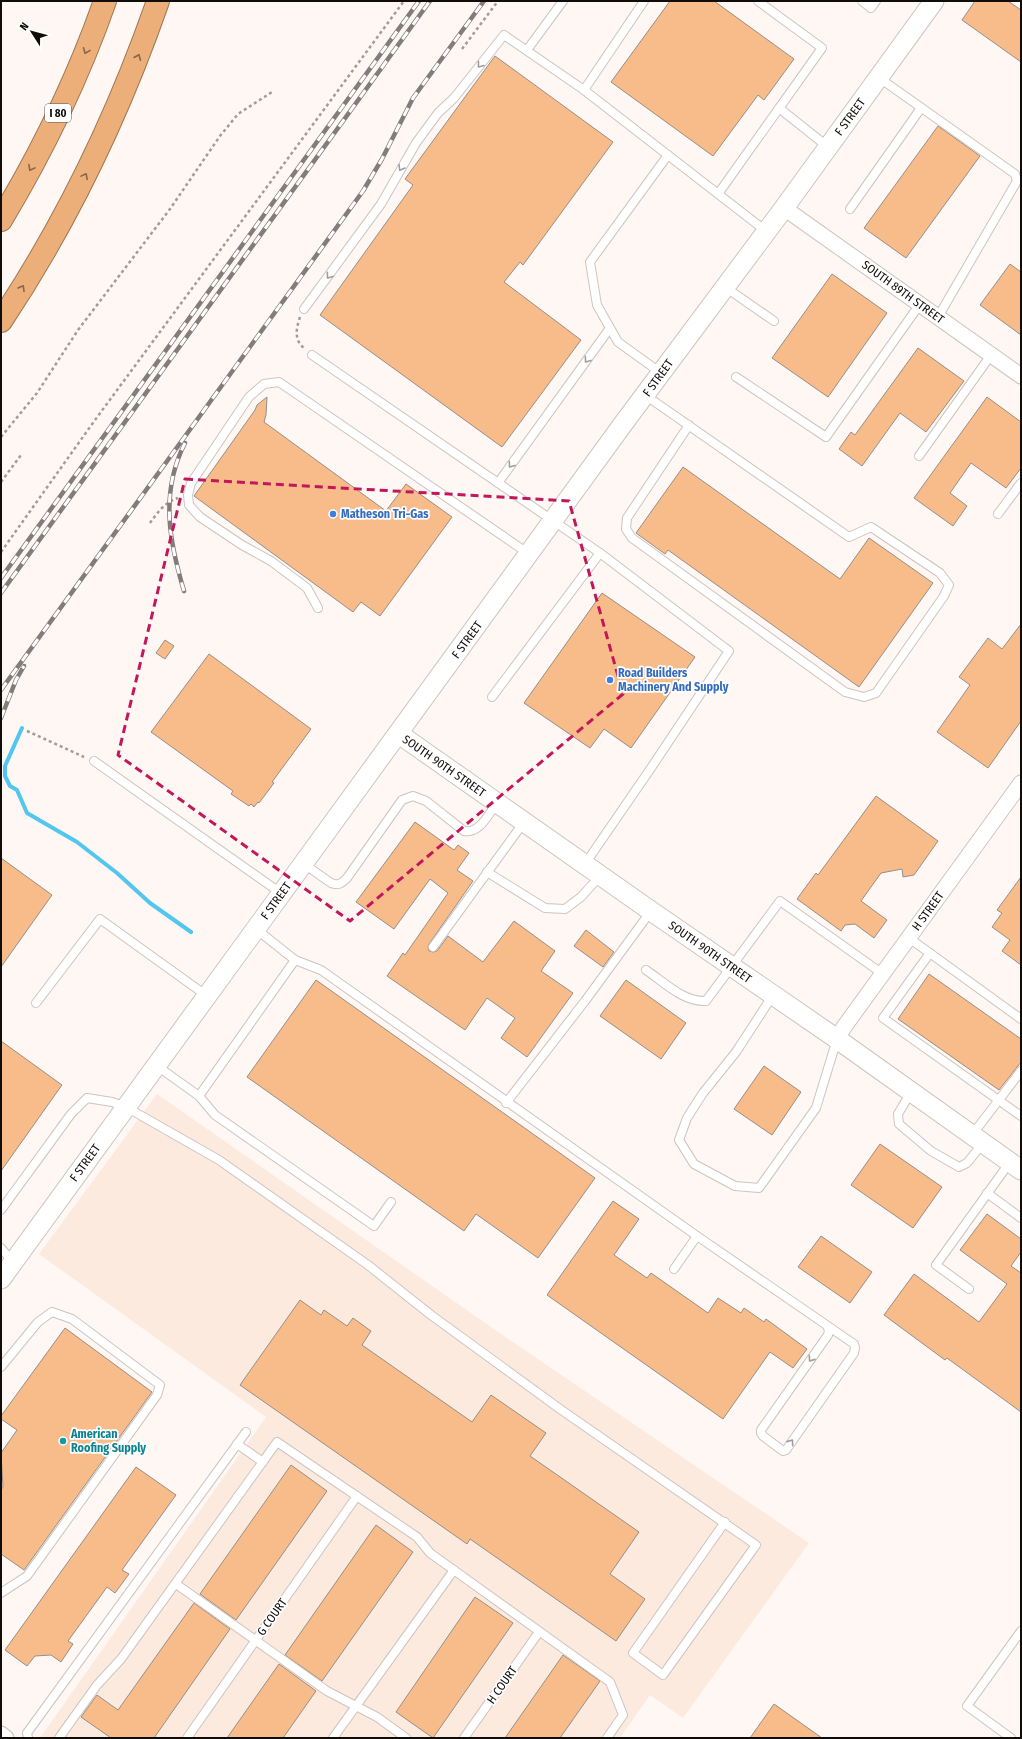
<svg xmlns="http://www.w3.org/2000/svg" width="1022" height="1739" viewBox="0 0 1022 1739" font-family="'Fira Sans Condensed',sans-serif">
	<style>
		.built { fill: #fdeade }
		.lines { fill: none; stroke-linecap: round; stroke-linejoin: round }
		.stream { stroke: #52c6ef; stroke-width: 4 }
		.building { fill: #f8bc8a; stroke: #988e87 }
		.service-casing { stroke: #cfc4bd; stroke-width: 10 }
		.minor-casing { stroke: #cfc4bd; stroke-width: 17 }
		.tertiary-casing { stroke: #cfc4bd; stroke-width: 21 }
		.motorway-casing { stroke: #a07652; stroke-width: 24 }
		.path { stroke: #a29c99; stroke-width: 2.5; stroke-dasharray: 3 3; stroke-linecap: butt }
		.service { stroke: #fff; stroke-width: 8 }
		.minor { stroke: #fff; stroke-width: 15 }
		.tertiary { stroke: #fff; stroke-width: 19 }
		.motorway { stroke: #edaf79; stroke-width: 22 }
		.rail-casing { stroke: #827d7a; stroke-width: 4.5 }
		.rail { stroke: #fff; stroke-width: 3; stroke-dasharray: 9; stroke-linecap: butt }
		.oneway { stroke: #8a6647 }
		.oneway2 { stroke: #9f9e9d }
		.marked { fill: none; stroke: #c2185b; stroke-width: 3; stroke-dasharray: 8 5; stroke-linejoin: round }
		.shop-dot { fill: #3f7fe0; stroke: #fff; stroke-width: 1.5 }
		.culture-dot { fill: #0f9aa8; stroke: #fff; stroke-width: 1.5 }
		.labels { text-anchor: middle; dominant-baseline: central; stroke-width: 3.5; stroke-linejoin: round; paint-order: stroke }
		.shield { fill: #fff; stroke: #585554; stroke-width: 1 }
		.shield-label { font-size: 11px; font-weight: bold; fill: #100c0a }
		.street-label { font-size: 12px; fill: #100c0a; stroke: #fff }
		.shop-label { font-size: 12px; font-weight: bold; fill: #366cbe; stroke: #fff; text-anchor: start }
		.culture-label { font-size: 12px; font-weight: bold; fill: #0d838f; stroke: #fff; text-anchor: start }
	</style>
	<rect width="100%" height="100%" fill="#fef7f3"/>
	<path class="built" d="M157,1094L501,1334L809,1543L683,1718L650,1695L620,1738H40L266,1417L39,1254Z"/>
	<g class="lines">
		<path class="stream" d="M22,728L5,766V776L10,786L17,790L27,813L77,842L117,873L150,903L191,932"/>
	</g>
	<g class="building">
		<path d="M670,1H714L794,59L764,100L758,95L713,156L611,82Z"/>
		<path d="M975,1H1008L1021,10V62L962,20Z"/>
		<path d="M495,56L613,142L523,265L520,262L504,282L581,340L502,447L320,315L413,185L405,179Z"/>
		<path d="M938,126L980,156L906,258L864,228Z"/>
		<path d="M1010,264L1021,272V335L980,305Z"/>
		<path d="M832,274L887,313L828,397L772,358Z"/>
		<path d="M918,348L964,381L926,432L900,413L862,466L839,449L851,432L855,435Z"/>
		<path d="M267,397L266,415L264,422L386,511L406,484L452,517L380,616L361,602L353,612L194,496L255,410L257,405Z"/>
		<path d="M987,397L1021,422V468L1006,488L971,463L950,493L967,506L953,526L914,498Z"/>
		<path d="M683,467L840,579L869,538L933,583L859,687L668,550L665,554L636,533Z"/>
		<path d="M602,593L695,657L631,748L604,729L590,748L524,703Z"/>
		<path d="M1021,624V721L988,768L937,732L970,685L959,677L988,638L1002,649Z"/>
		<path d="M165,640L174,646L165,659L156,653Z"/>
		<path d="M209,654L311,729L272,782L274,783L259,803L258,802L254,807L251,804L249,806L231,794L233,791L151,732Z"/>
		<path d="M876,796L938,841L914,875L903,877L902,869L881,873L861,901L887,920L874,938L855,924L845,925L841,931L797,899L816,873L818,875Z"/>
		<path d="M415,822L454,850L458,845L469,853L457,870L473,881L429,944L428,947L429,951L433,952L437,951L448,936L483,962L514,921L555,951L541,971L573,993L527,1057L501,1038L515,1018L487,998L465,1030L387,976L403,953L405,955L448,893L430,879L394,929L356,902Z"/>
		<path d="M1,858L52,895L1,967Z"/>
		<path d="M1021,877V965L1002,951L1010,940L992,927L1002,913L997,910Z"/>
		<path d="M586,930L614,952L603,967L574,946Z"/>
		<path d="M929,974L1021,1039V1062L999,1090L898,1019Z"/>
		<path d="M316,980L595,1178L538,1258L476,1214L464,1231L247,1077Z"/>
		<path d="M626,980L686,1023L661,1059L600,1016Z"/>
		<path d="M1,1041L62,1085L1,1171Z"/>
		<path d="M764,1066L801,1092L772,1135L734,1109Z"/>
		<path d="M880,1144L942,1187L913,1228L851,1185Z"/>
		<path d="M613,1201L639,1219L614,1255L647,1278L651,1273L708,1313L718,1298L741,1313L744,1308L764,1322L766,1319L807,1349L793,1368L770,1352L723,1419L547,1295Z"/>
		<path d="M987,1214L1021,1239V1252L1011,1266L1021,1273V1412L947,1358L945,1360L884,1315L914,1274L979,1322L1007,1284L960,1250Z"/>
		<path d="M821,1236L872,1272L850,1303L798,1267Z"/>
		<path d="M300,1300L321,1315L324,1310L347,1326L353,1318L371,1331L362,1345L472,1422L491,1395L546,1433L530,1456L639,1532L610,1574L645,1599L616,1641L470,1539L467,1544L240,1385Z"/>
		<path d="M65,1328L152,1392L24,1570L1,1554V1490L3,1487L1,1453L17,1430L1,1419V1416Z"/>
		<path d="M291,1465L327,1491L236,1620L200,1594Z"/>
		<path d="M136,1467L176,1495L122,1570L129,1574L115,1593L107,1587L68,1641L73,1644L61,1662L51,1655L35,1656L27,1666L5,1650Z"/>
		<path d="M376,1525L413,1552L322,1681L285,1655Z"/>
		<path d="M475,1597L513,1623L433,1738L396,1712Z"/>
		<path d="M194,1603L230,1629L154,1738H111L81,1717L97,1695L118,1710Z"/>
		<path d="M563,1655L600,1681L560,1738H505Z"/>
		<path d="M279,1664L316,1691L283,1738H227Z"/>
		<path d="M774,1704L822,1738H750Z"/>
	</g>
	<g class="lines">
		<g class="service-casing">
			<g id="service">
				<path d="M862,1L871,8L876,1"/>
				<path d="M527,50L563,1"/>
				<path d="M878,77L1015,174L1017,181L938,317"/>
				<path d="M584,90L644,1"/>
				<path d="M779,108L828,147"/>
				<path d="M718,194L822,48L758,1"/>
				<path d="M850,209L921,108"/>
				<path d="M725,287L774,321"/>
				<path d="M304,309L381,204L416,143L438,113L454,98L504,35L584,90L766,231"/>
				<path d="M312,355L600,553L729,651L651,768L585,864"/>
				<path d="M661,373L618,342L597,305L590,262L668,155"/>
				<path d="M736,377L826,437L920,304"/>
				<path d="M645,395L849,537L871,527L940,573L949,585L944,596L876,693L864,697L845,692L632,538L626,529L627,518L689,425"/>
				<path d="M919,456L991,355"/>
				<path d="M498,483L610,328"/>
				<path d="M998,514L1021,483"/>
				<path d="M318,608L307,588L271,561L242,545L200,517L189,505L188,495L191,483L249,397L264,384L279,382L529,554"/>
				<path d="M492,697L600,553"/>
				<path d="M94,761L282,894"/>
				<path d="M304,864L331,883C339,886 342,883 347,878L402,800L413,796L426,801L464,831C480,834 488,814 497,803"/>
				<path d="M487,872L545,908L565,909L581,897L600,876"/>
				<path d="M909,938L1021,1019"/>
				<path d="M433,947L524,822"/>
				<path d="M930,953L883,1018L1021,1116"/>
				<path d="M295,960L321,970L697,1236L674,1269"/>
				<path d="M646,970C664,982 683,1002 706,1001L780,901L883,974"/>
				<path d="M773,995L736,1052L703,1093L687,1118L679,1140L694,1164L735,1186L759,1188L816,1108L837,1039"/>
				<path d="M36,1003L100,919L207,996"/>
				<path d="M157,1066L199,1096L295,960L256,929"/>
				<path d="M911,1092L898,1114L899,1124L931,1151L959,1167L967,1163L983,1143"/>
				<path d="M199,1096L215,1115L374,1226L391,1202"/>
				<path d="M506,1103L585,1001L651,911"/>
				<path d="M972,1135L1021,1071"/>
				<path d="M987,1193L1021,1218"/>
				<path d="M1,1210L71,1114L87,1098L112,1102L126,1107L219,1160L368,1265L431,1315L560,1409L756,1545L663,1675L633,1653L725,1522"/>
				<path d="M697,1236L854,1344L855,1348L854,1353L786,1450L783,1451L763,1436L761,1433V1430L828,1335L829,1330L827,1326"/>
				<path d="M1,1248L13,1262"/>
				<path d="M969,1289L936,1265L1010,1162"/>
				<path d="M1,1367L38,1322L52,1312L72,1319L160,1385L157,1395L27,1576L1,1593"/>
				<path d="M237,1444L263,1462"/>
				<path d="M176,1584L327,1691L377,1717L406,1738"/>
				<path d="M28,1738L27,1733L246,1432"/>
				<path d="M59,1738L97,1685L121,1659L277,1442L417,1537L430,1553L610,1682L623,1715L607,1738"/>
				<path d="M187,1738L357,1496"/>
				<path d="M333,1738L454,1570"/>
				<path d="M464,1738L539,1632"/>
				<path d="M1011,1738L967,1706L1021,1631"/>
			</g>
		</g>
		<g class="minor-casing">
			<g id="minor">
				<path d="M784,208L1021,376"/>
				<path d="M837,1039L844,1027L1021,783"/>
				<path d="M1,1734L6,1738"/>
			</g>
		</g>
		<g class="tertiary-casing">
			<g id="tertiary">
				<path d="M399,734L651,911L837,1039L1021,1170"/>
				<path d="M1,1279L623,424L784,208L934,1"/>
			</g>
		</g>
		<g class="motorway-casing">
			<g id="motorway">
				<path d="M1,220C43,150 78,78 105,1"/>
				<path d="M1,321C67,222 119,113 158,1"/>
			</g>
		</g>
		<g class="path">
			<path d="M462,49L498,1"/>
			<path d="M300,317C296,329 294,340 304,348"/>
			<path d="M1,437L37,393L78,330L170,209L220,136L238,114L272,92"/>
			<path d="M1,482L21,455"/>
			<path d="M150,523C157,513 165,502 178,498"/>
			<path d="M1,552L95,420L404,1"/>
			<path d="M27,731L84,757"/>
		</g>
		<use href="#service" class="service"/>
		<use href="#minor" class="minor"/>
		<use href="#tertiary" class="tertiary"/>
		<use href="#motorway" class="motorway"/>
		<g class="rail-casing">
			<g id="rail">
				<path d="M1,578L419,1"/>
				<path d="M184,591C169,541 160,492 185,443"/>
				<path d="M1,593L430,1"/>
				<path d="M1,690L363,191L382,159L413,98L484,1"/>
				<path d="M1,718L16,680L24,666"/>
			</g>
		</g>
		<use href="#rail" class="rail"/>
	</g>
	<defs><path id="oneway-chevron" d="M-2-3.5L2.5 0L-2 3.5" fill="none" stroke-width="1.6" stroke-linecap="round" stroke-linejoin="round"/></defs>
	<g class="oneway">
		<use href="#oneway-chevron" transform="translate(86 51) rotate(112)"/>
		<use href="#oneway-chevron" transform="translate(138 57) rotate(-67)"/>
		<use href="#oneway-chevron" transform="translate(31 168) rotate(118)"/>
		<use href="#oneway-chevron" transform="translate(85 176) rotate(-62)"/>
		<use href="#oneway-chevron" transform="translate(22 288) rotate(-60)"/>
	</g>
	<g class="oneway2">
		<use href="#oneway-chevron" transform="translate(480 65) rotate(128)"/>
		<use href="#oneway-chevron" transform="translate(401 168) rotate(121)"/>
		<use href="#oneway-chevron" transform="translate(329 276) rotate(126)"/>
		<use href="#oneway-chevron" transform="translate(587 360) rotate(126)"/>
		<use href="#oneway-chevron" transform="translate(511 465) rotate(126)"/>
		<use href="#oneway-chevron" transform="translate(811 1359) rotate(125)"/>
		<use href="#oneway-chevron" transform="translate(791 1442) rotate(-55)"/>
	</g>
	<path class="marked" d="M185,479L569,501L623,694L350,921L118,755Z"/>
	<g class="shop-dot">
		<circle cx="333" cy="514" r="4"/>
		<circle cx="610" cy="680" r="4"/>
	</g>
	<circle class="culture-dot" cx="63" cy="1441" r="4"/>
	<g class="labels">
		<rect class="shield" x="45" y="104" width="26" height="18" rx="3"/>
		<g class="shield-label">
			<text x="58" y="113">I 80</text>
		</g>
		<g class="street-label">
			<text transform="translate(850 117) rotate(-54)">F STREET</text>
			<text transform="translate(903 292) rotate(36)">SOUTH 89TH STREET</text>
			<text transform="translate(658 378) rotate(-54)">F STREET</text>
			<text transform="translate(467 640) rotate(-54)">F STREET</text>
			<text transform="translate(444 766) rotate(35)">SOUTH 90TH STREET</text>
			<text transform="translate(276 901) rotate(-54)">F STREET</text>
			<text transform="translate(928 911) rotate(-54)">H STREET</text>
			<text transform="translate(710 952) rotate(35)">SOUTH 90TH STREET</text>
			<text transform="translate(85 1163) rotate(-54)">F STREET</text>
			<text transform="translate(272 1617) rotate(-55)">G COURT</text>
			<text transform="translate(502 1685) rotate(-55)">H COURT</text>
		</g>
		<g class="shop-label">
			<text x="341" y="514">Matheson Tri-Gas</text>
			<text x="618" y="673">Road Builders<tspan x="618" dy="14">Machinery And Supply</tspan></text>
		</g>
		<g class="culture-label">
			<text x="71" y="1434">American<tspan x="71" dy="14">Roofing Supply</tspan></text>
		</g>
	</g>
	<rect width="1022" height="1739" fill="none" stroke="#100c0a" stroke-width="4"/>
	<g transform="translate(32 32) rotate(306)" stroke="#ffffff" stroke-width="3" paint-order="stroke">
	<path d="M0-3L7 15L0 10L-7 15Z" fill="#100c0a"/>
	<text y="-6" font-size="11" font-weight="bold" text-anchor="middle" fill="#100c0a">N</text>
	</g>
</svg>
